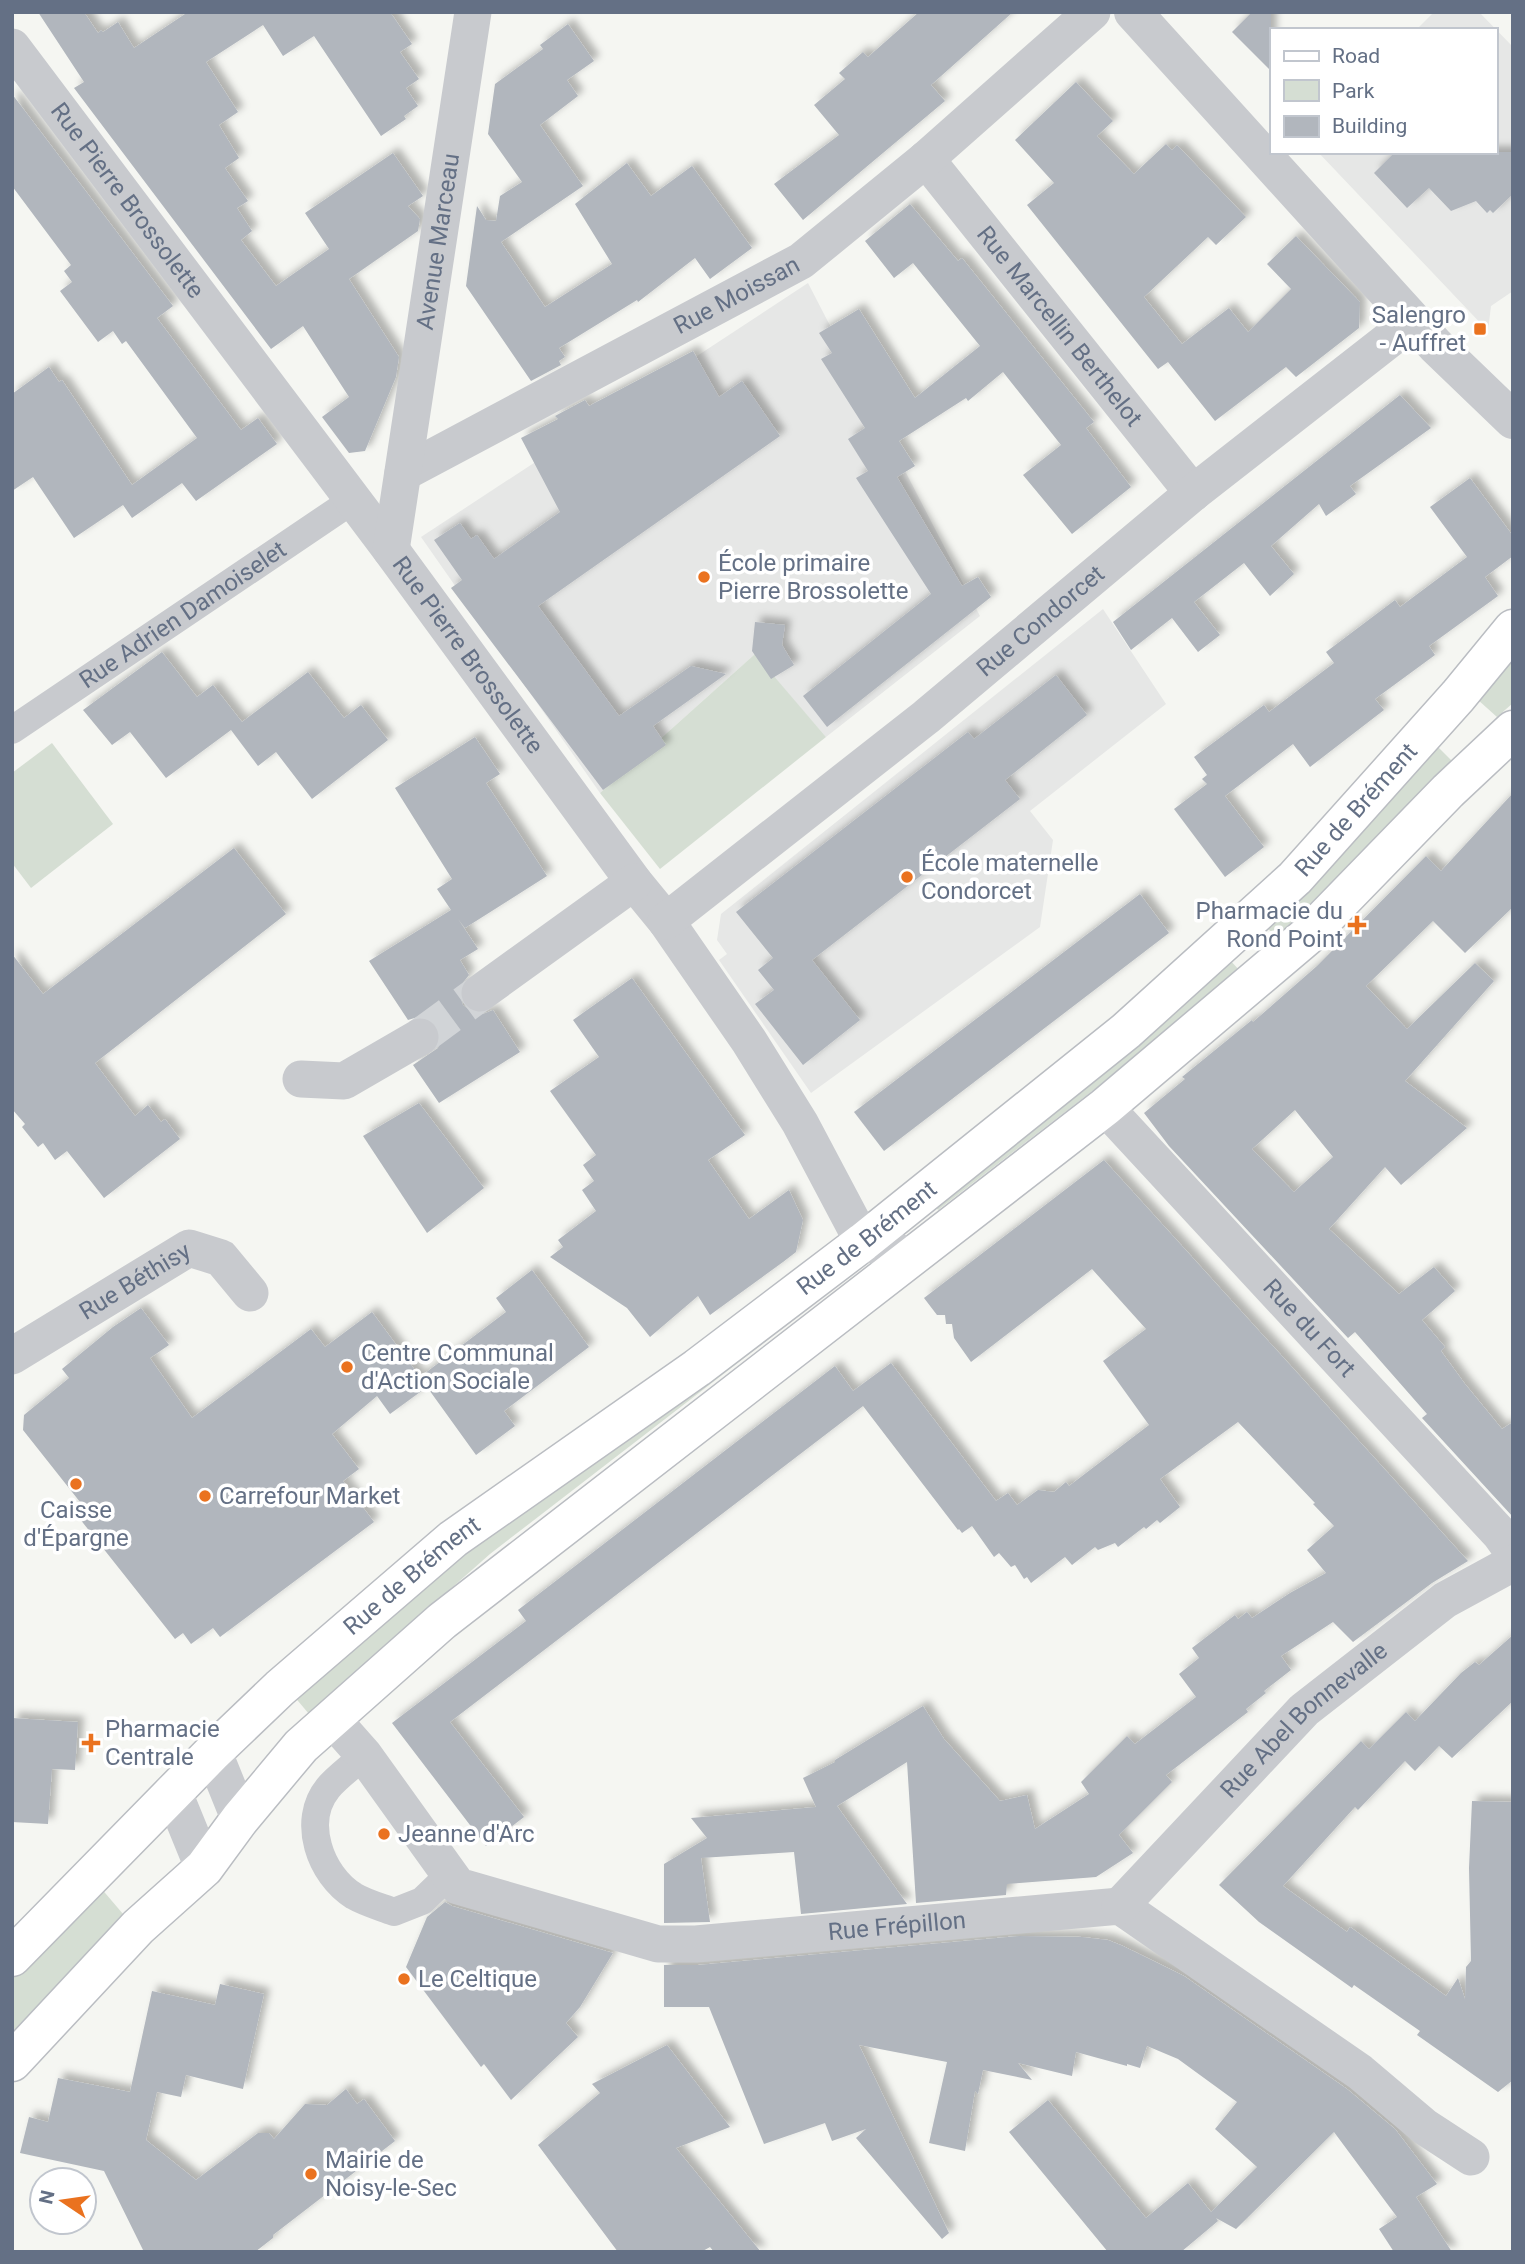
<svg xmlns="http://www.w3.org/2000/svg" width="1525" height="2264" viewBox="0 0 1525 2264" font-family="Roboto,sans-serif">
	<style>
		.built { fill: #e6e7e6 }
		.green { fill: #d5ded3 }
		.building { fill: #b1b6bd; fill-rule: evenodd; filter: url(#shadow) }
		.lines { fill: none; stroke-linecap: round; stroke-linejoin: round }
		.minor-tunnel { stroke: #d1d4d7; stroke-width: 37; stroke-dasharray: 37 18; stroke-linecap: butt }
		.secondary-casing { stroke: #babdc2; stroke-width: 41 }
		.pedestrian { stroke: #c8cace; stroke-width: 28 }
		.minor { stroke: #c8cace; stroke-width: 37 }
		.tertiary { stroke: #c8cace; stroke-width: 38 }
		.secondary { stroke: #fff; stroke-width: 38 }
		.poi-dot { fill: #ea721f; stroke: #fff; stroke-width: 2.5 }
		.labels { text-anchor: middle; dominant-baseline: central; stroke-width: 7; stroke-linejoin: round; paint-order: stroke }
		.street-label { font-size: 24px; fill: #647085; stroke: #fff }
		.poi-label { font-size: 24px; fill: #647085; stroke: #fff; text-anchor: start }
	</style>
	<defs>
		<filter id="shadow"><feDropShadow dx="6" dy="-6" stdDeviation="3.5" flood-color="#0004"/></filter>
	</defs>
	<rect width="100%" height="100%" fill="#f5f6f2"/>
	<g class="built">
		<path d="M1434,12H1479L1513,47V291L1491,306L1488,331L1318,152H1495V30H1416Z"/>
		<path d="M808,283L980,616L826,737L754,655L600,793L421,537Z"/>
		<path d="M1103,609L1166,704L1030,811L1053,840L1040,927L811,1093L719,960L727,954L717,940L721,914Z"/>
	</g>
	<g class="green">
		<path d="M755,654L826,737L660,869L600,793Z"/>
		<path d="M1513,656V703L1497,717L1477,699Z"/>
		<path d="M52,743L113,824L31,888L12,863V773Z"/>
		<path d="M1436,745L1452,761L1277,937L1266,927Z"/>
		<path d="M1229,959L1240,971L1165,1035L938,1210L933,1203Z"/>
		<path d="M808,1299L813,1305L490,1554L309,1714L293,1695L470,1539Z"/>
		<path d="M100,1887L123,1914L12,2033V1975Z"/>
	</g>
	<g class="building">
		<path d="M38,12H84L98,33L101,30L103,32L118,22L134,48L188,12H390L412,44L400,52L419,79L406,88L418,106L404,116L406,119L381,136L314,36L283,56L263,25L206,62L238,112L219,125L239,158L225,168L248,201L237,208L252,231L241,240L276,286L329,249L305,213L393,153L423,196L408,206L420,219L418,231L349,279L399,357L396,377L365,451L349,453L322,417L349,397L303,326L271,349L74,88L84,82Z"/>
		<path d="M919,12H1013L931,85L945,101L803,220L774,184L839,135L814,105L845,79L839,73L863,52L868,57Z"/>
		<path d="M1252,12H1271V71L1232,32Z"/>
		<path d="M568,24L594,61L567,80L578,96L540,125L583,186L501,242L545,307L612,264L575,204L627,163L651,196L692,166L752,248L710,279L695,258L638,302L637,300L559,348L565,357L559,361L561,365L531,381L466,286L477,206L486,220L496,221L500,196L522,182L488,134L495,84L543,49L540,45Z"/>
		<path d="M1076,82L1113,121L1097,136L1134,174L1166,144L1172,150L1177,145L1246,217L1216,245L1208,237L1144,297L1182,344L1229,308L1248,332L1291,289L1267,264L1296,236L1360,302L1359,328L1296,377L1286,367L1215,421L1168,362L1158,369L1027,205L1054,183L1015,140Z"/>
		<path d="M12,94L173,306L157,318L241,430L258,418L277,444L196,501L182,483L132,518L123,505L74,538L33,477L12,491V394L49,367L59,382L62,380L132,485L197,438L126,341L122,344L113,331L98,342L60,291L72,282L64,271L71,265L12,186Z"/>
		<path d="M1395,152H1513V194L1493,213L1490,210L1487,213L1476,201L1451,211L1429,188L1407,208L1374,173Z"/>
		<path d="M910,204L958,261L962,258L1094,422L1086,428L1131,487L1072,534L1023,475L1061,445L1003,372L968,401L966,398L899,441L915,466L897,477L962,586L978,577L991,597L827,727L803,696L931,594L856,478L868,471L848,439L865,428L821,359L832,353L819,333L859,309L915,398L980,346L913,263L894,278L865,241Z"/>
		<path d="M693,351L719,397L742,381L780,436L538,606L619,716L691,666L726,674L653,726L666,745L603,790L451,588L462,580L434,540L460,523L471,539L477,535L494,559L560,512L521,438L558,419L555,416L585,400L589,406Z"/>
		<path d="M1400,395L1431,428L1350,486L1356,494L1326,516L1319,504L1271,546L1294,574L1270,596L1244,563L1194,602L1220,635L1198,652L1172,618L1131,650L1113,622Z"/>
		<path d="M1470,478L1513,536V556L1485,577L1498,596L1429,646L1435,655L1375,699L1384,710L1310,767L1293,744L1225,796L1264,847L1225,877L1174,809L1207,784L1202,779L1207,775L1194,757L1264,705L1269,712L1334,663L1326,652L1395,600L1400,607L1467,557L1430,507Z"/>
		<path d="M755,622L785,625L782,645L794,665L771,679L752,651Z"/>
		<path d="M162,652L197,697L213,685L242,722L308,672L344,718L361,705L388,740L312,799L276,752L258,766L231,730L166,778L130,732L112,745L83,710Z"/>
		<path d="M1056,675L1087,715L1005,780L1020,799L812,960L860,1020L803,1065L755,1004L774,990L758,970L773,958L736,912L968,732L974,739Z"/>
		<path d="M475,737L500,774L486,783L547,876L465,928L458,919L478,949L460,960L469,975L461,985L459,994L463,1005L472,1012L483,1014L493,1010L520,1052L439,1103L413,1065L438,1048L441,1038L438,1027L431,1019L421,1016L408,1020L369,961L451,910L437,889L452,879L395,788Z"/>
		<path d="M1513,793V907L1465,953L1433,921L1366,986L1407,1029L1475,963L1494,981L1405,1081L1467,1128L1401,1185L1385,1167L1329,1229L1399,1294L1434,1267L1455,1291L1422,1320L1445,1347L1441,1351L1465,1384L1502,1429L1513,1422V1517L1422,1418L1427,1414L1355,1332L1348,1338L1169,1146L1144,1113L1185,1079L1182,1077L1252,1020L1253,1022L1317,966L1426,856L1441,871ZM1295,1110L1333,1157L1294,1192L1252,1149Z"/>
		<path d="M234,848L286,914L95,1063L135,1116L148,1105L161,1122L165,1119L180,1139L104,1198L67,1151L55,1160L43,1143L38,1147L22,1127L25,1124L12,1109V954L43,994Z"/>
		<path d="M1140,894L1169,933L884,1151L854,1112Z"/>
		<path d="M632,978L745,1135L708,1160L749,1219L789,1190L803,1220L796,1252L783,1262L710,1315L698,1296L650,1337L627,1308L550,1257L563,1247L558,1240L596,1211L582,1190L594,1181L583,1165L596,1155L550,1091L599,1057L573,1020Z"/>
		<path d="M419,1103L484,1188L427,1233L363,1136Z"/>
		<path d="M1104,1160L1468,1561L1432,1583L1353,1642L1333,1622L1281,1656L1291,1670L1264,1691L1266,1693L1246,1709L1248,1712L1166,1775L1172,1782L1119,1835L1133,1853L1096,1877L1007,1884L1006,1895L916,1903L907,1762L837,1806L907,1904L801,1914L794,1852L701,1858L710,1922L664,1923V1864L707,1838L691,1818L816,1807L803,1778L835,1762V1760L923,1706L944,1739L1000,1801L1027,1795L1035,1829L1089,1794L1081,1782L1127,1736L1135,1744L1196,1697L1179,1674L1199,1658L1192,1648L1235,1615L1238,1619L1247,1612L1252,1618L1290,1593L1326,1573L1307,1550L1334,1526L1313,1504L1315,1503L1238,1422L1160,1479L1180,1507L1160,1523L1157,1520L1146,1529L1144,1527L1118,1547L1115,1543L1098,1550L1095,1547L1072,1565L1065,1557L1031,1583L1027,1577L1024,1579L1015,1565L1011,1567L999,1553L994,1557L972,1526L962,1533L959,1529L958,1530L863,1406L450,1722L524,1817L486,1846L392,1723L526,1621L518,1610L835,1366L853,1391L891,1363L996,1501L1008,1493L1017,1505L1038,1490L1054,1492L1066,1482L1069,1486L1149,1425L1103,1361L1146,1329L1092,1269L971,1362L954,1338L952,1324H946L945,1315H937L924,1298Z"/>
		<path d="M532,1270L589,1347L504,1411L515,1426L476,1455L427,1387L390,1414L377,1396L332,1434L359,1469L343,1481L374,1522L220,1637L213,1628L191,1644L183,1633L175,1639L72,1509L80,1502L23,1430L24,1415L69,1378L62,1369L113,1327L141,1308L169,1345L150,1358L192,1418L311,1329L325,1347L372,1312L420,1377L506,1312L496,1298Z"/>
		<path d="M1513,1635V1701L1452,1758L1439,1746L1415,1771L1405,1761L1358,1810L1355,1807L1283,1886L1347,1932L1350,1927L1446,1996L1458,1978L1465,1999L1466,1967L1471,1961L1469,1868L1472,1801L1513,1802V2080L1498,2092L1417,2035L1420,2031L1354,1985L1352,1988L1259,1922L1219,1885L1361,1741L1369,1749L1406,1712L1415,1721L1461,1673L1475,1662L1479,1665Z"/>
		<path d="M12,1718L78,1722L75,1770L52,1769L48,1824L12,1822Z"/>
		<path d="M445,1902L452,1906L613,1953L580,2007L566,2023L578,2037L511,2100L484,2064L481,2067L406,1967L427,1917Z"/>
		<path d="M1019,1936L1082,1937L1108,1940L1123,1946L1184,1976L1347,2089L1395,2129L1437,2184L1416,2197L1452,2252H1394L1379,2229L1397,2217L1334,2132L1236,2229L1216,2218L1218,2221L1181,2252H1108L1009,2132L1048,2100L1146,2218L1188,2183L1211,2212L1257,2167L1215,2129L1237,2102L1178,2059L1147,2046L1140,2068L1127,2064V2066L1076,2052L1072,2076L1018,2063L1032,2080L983,2070L978,2094L975,2091L965,2151L929,2143L947,2062L859,2045L949,2233L942,2239L856,2138L866,2129L832,2141L825,2123L764,2144L709,2007H664V1965H698Z"/>
		<path d="M220,1984L264,1994L243,2089L186,2075L181,2097L157,2092L146,2140L196,2180L258,2133H269L274,2139L305,2104L327,2105L346,2089L357,2104L364,2099L395,2141L273,2235V2238L255,2252H144L104,2171L20,2153L29,2117L48,2122L58,2078L130,2092L152,1991L215,2005Z"/>
		<path d="M667,2045L730,2127L676,2148L761,2252H714L710,2247L701,2252H618L538,2145L600,2093L592,2084Z"/>
	</g>
	<g class="lines">
		<path class="minor-tunnel" d="M420,1037L480,993"/>
		<g class="secondary-casing">
			<g id="secondary">
				<path id="s11" d="M12,1957L213,1752L280,1688L453,1539L697,1368L863,1242L1126,1031L1295,878L1458,696L1513,629"/>
				<path d="M12,2062L138,1927L204,1868L240,1819L301,1746L442,1621L1105,1107L1307,936L1448,791L1513,730"/>
			</g>
		</g>
		<g class="pedestrian">
			<path id="s1" d="M12,730L353,500"/>
			<path d="M364,1755C353,1766 338,1776 328,1788C301,1821 320,1875 354,1896C366,1903 381,1907 394,1912L422,1901L449,1875"/>
		</g>
		<g class="minor">
			<path id="s2" d="M12,47L391,550L634,882L666,921L749,1041L800,1123L863,1242L911,1256"/>
			<path id="s3" d="M926,159L1193,493"/>
			<path id="s4" d="M403,473L801,261L926,159L1092,12"/>
			<path id="s5" d="M391,550L473,12"/>
			<path id="s6" d="M666,921L926,717L1193,493L1413,321"/>
			<path d="M480,993L634,882"/>
			<path d="M301,1079L344,1081L420,1037"/>
			<path id="s7" d="M1105,1107L1500,1534L1513,1552"/>
			<path id="s8" d="M12,1356L189,1248L221,1258L250,1293"/>
			<path id="s9" d="M333,1720L364,1755L458,1886L658,1944H696L1120,1906L1360,2072L1425,2127L1471,2157"/>
			<path id="s10" d="M1120,1906L1304,1710L1445,1600L1513,1563"/>
		</g>
		<g class="tertiary">
			<path d="M1133,12L1436,346L1513,420"/>
			<path d="M213,1752L240,1819"/>
			<path d="M173,1792L204,1868"/>
		</g>
		<use href="#secondary" class="secondary"/>
	</g>
	<g class="poi-dot">
		<rect x="1473" y="322" width="14" height="14" rx="3.5"/>
		<circle cx="704" cy="577" r="7"/>
		<circle cx="907" cy="877" r="7"/>
		<path d="M1353.5 914.5h7v7h7v7h-7v7h-7v-7h-7v-7h7z"/>
		<circle cx="347" cy="1367" r="7"/>
		<circle cx="76" cy="1484" r="7"/>
		<circle cx="205" cy="1496" r="7"/>
		<path d="M87.5 1732.5h7v7h7v7h-7v7h-7v-7h-7v-7h7z"/>
		<circle cx="384" cy="1834" r="7"/>
		<circle cx="404" cy="1979" r="7"/>
		<circle cx="311" cy="2174" r="7"/>
	</g>
	<g class="labels">
		<g class="street-label">
			<text stroke="none"><textPath href="#s2" startOffset="192">Rue Pierre Brossolette</textPath></text>
			<text stroke="none"><textPath href="#s5" startOffset="312">Avenue Marceau</textPath></text>
			<text stroke="none"><textPath href="#s4" startOffset="378">Rue Moissan</textPath></text>
			<text stroke="none"><textPath href="#s3" startOffset="214">Rue Marcellin Berthelot</textPath></text>
			<text stroke="none"><textPath href="#s1" startOffset="206">Rue Adrien Damoiselet</textPath></text>
			<text stroke="none"><textPath href="#s6" startOffset="480">Rue Condorcet</textPath></text>
			<text stroke="none"><textPath href="#s2" startOffset="760">Rue Pierre Brossolette</textPath></text>
			<text stroke="none"><textPath href="#s11" startOffset="1771">Rue de Brément</textPath></text>
			<text stroke="none"><textPath href="#s11" startOffset="1120">Rue de Brément</textPath></text>
			<text stroke="none"><textPath href="#s8" startOffset="144">Rue Béthisy</textPath></text>
			<text stroke="none"><textPath href="#s7" startOffset="301">Rue du Fort</textPath></text>
			<text stroke="none"><textPath href="#s11" startOffset="553">Rue de Brément</textPath></text>
			<text stroke="none"><textPath href="#s10" startOffset="262">Rue Abel Bonnevalle</textPath></text>
			<text stroke="none"><textPath href="#s9" startOffset="656">Rue Frépillon</textPath></text>
		</g>
		<g class="poi-label">
			<text x="1466" y="315" text-anchor="end">Salengro<tspan x="1466" dy="28">- Auffret</tspan></text>
			<text x="718" y="563">École primaire<tspan x="718" dy="28">Pierre Brossolette</tspan></text>
			<text x="921" y="863">École maternelle<tspan x="921" dy="28">Condorcet</tspan></text>
			<text x="1343" y="911" text-anchor="end">Pharmacie du<tspan x="1343" dy="28">Rond Point</tspan></text>
			<text x="361" y="1353">Centre Communal<tspan x="361" dy="28">d'Action Sociale</tspan></text>
			<text x="219" y="1496">Carrefour Market</text>
			<text x="76" y="1510" text-anchor="middle">Caisse<tspan x="76" dy="28">d'Épargne</tspan></text>
			<text x="105" y="1729">Pharmacie<tspan x="105" dy="28">Centrale</tspan></text>
			<text x="398" y="1834">Jeanne d'Arc</text>
			<text x="418" y="1979">Le Celtique</text>
			<text x="325" y="2160">Mairie de<tspan x="325" dy="28">Noisy-le-Sec</tspan></text>
		</g>
	</g>
	<rect width="1525" height="2264" fill="none" stroke="#647085" stroke-width="28"/>
	<rect x="1270" y="28" width="228" height="126" fill="#ffffff" stroke="#c1c6ce" stroke-width="2"/>
	<rect x="1284" y="51" width="35" height="10" fill="#ffffff" stroke="#c1c6ce" stroke-width="2"/>
	<text x="1332" y="63" font-size="21" fill="#647085">Road</text>
	<rect x="1284" y="80" width="35" height="21" fill="#d5ded3" stroke="#c1c6ce" stroke-width="2"/>
	<text x="1332" y="98" font-size="21" fill="#647085">Park</text>
	<rect x="1284" y="116" width="35" height="21" fill="#b1b6bd" stroke="#c1c6ce" stroke-width="2"/>
	<text x="1332" y="133" font-size="21" fill="#647085">Building</text>
	<g transform="translate(63 2201) rotate(283)"><circle r="33" fill="#ffffff" stroke="#c1c6ce" stroke-width="2"/>
	<path d="M0-5L12 26L0 18L-12 26Z" fill="#ea721f"/>
	<text y="-10" font-size="19" font-weight="bold" text-anchor="middle" fill="#647085">N</text>
	</g>
</svg>
